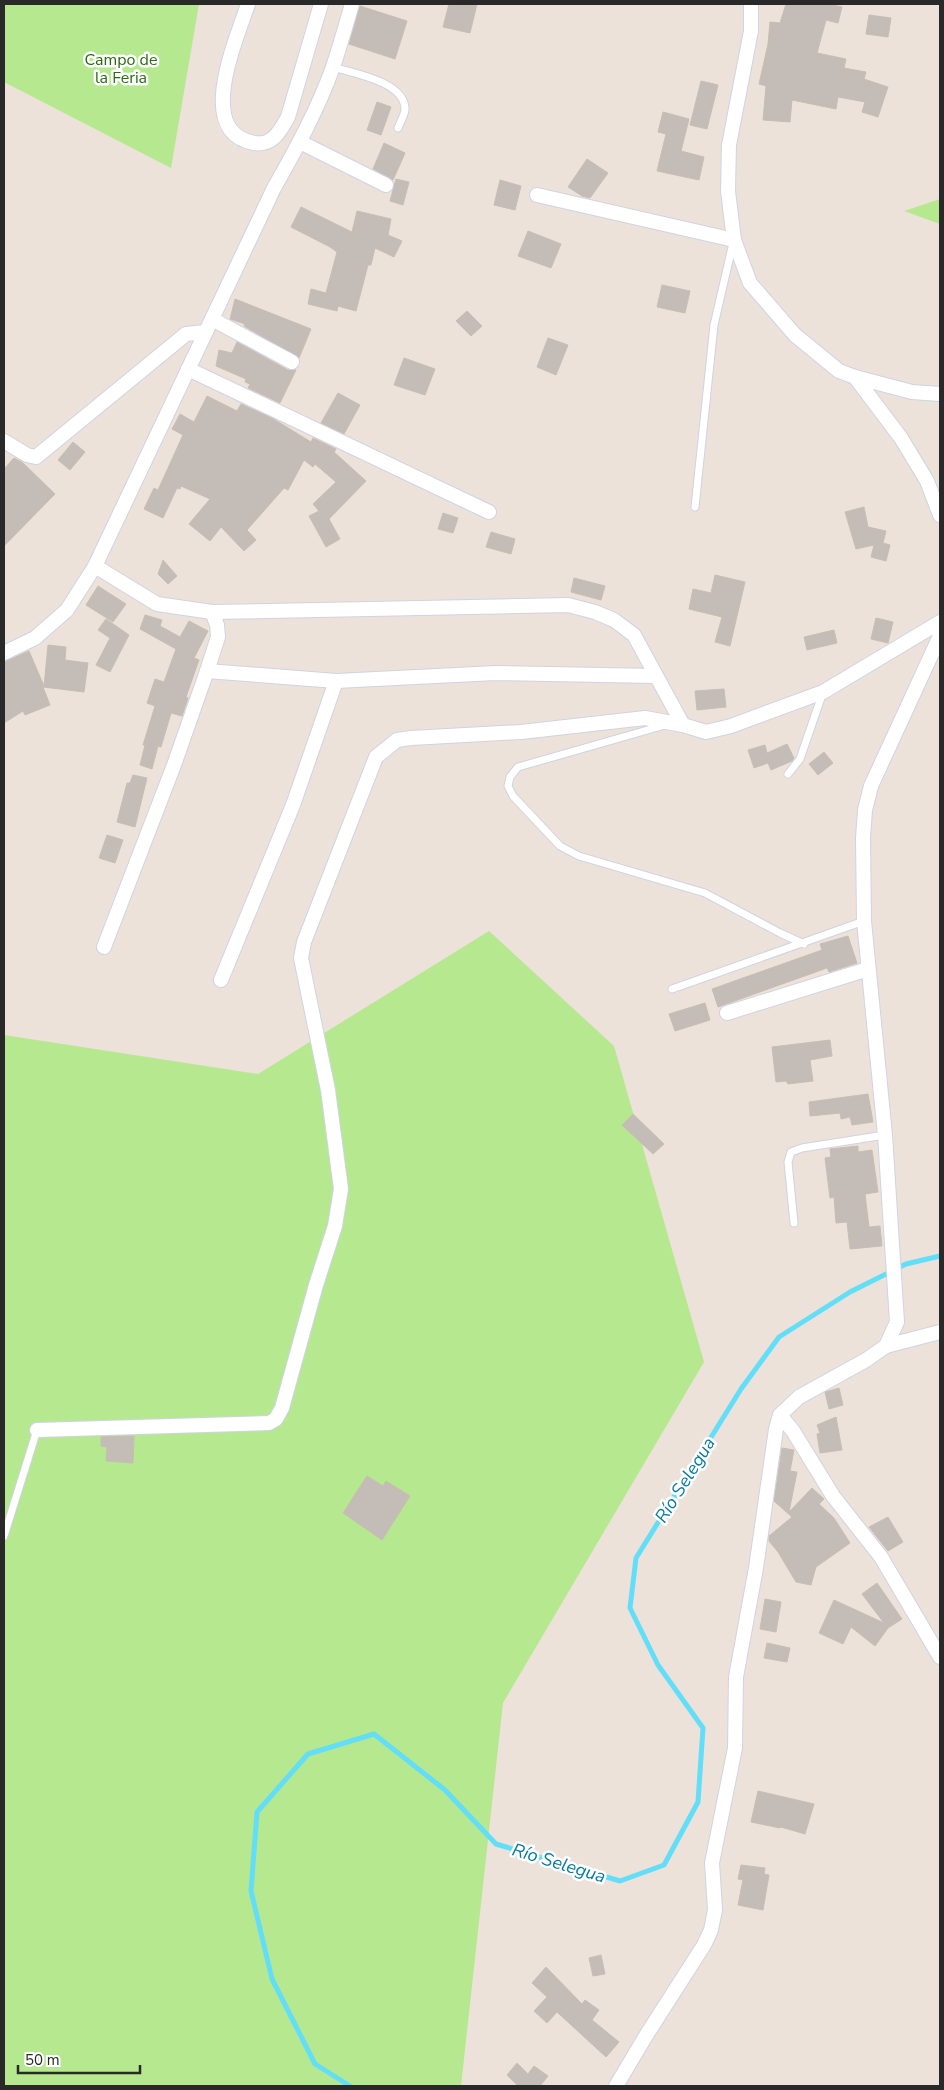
<svg xmlns="http://www.w3.org/2000/svg" width="944" height="2090" viewBox="0 0 944 2090" font-family="'Nunito Sans',sans-serif">
	<style>
		.green { fill: #b6e890 }
		.lines { fill: none; stroke-linecap: round; stroke-linejoin: round }
		.stream { stroke: #62def8; stroke-width: 5 }
		.building { fill: #c4bcb6; stroke: #c8beb2 }
		.lane-casing { stroke: #ced4e3; stroke-width: 9 }
		.street-casing { stroke: #ced4e3; stroke-width: 16 }
		.lane { stroke: #fff; stroke-width: 7 }
		.street { stroke: #fff; stroke-width: 14 }
		.labels { text-anchor: middle; dominant-baseline: central; stroke-width: 5; stroke-linejoin: round; paint-order: stroke }
		.park-label { font-size: 16px; fill: #2d6b13; stroke: #fff }
		.water-label { font-size: 18px; font-style: italic; fill: #027aa3; stroke: #fff }
	</style>
	<rect width="100%" height="100%" fill="#ece2d9"/>
	<g class="green">
		<path d="M4,4H199L171,168L4,82Z"/>
		<path d="M940,199V224L904,211Z"/>
		<path d="M489,931L614,1046L704,1362L503,1703L461,2086H4V1035L258,1074Z"/>
	</g>
	<g class="lines">
		<path class="stream" d="M350,2086L315,2064L272,1979L251,1891L257,1812L308,1754L374,1734L445,1790L496,1844L620,1881L664,1865L698,1802L703,1728L658,1665L630,1608L636,1558L741,1389L779,1337L850,1292L906,1264L940,1256"/>
	</g>
	<g class="building">
		<path d="M449,4H477L470,33L443,27Z"/>
		<path d="M786,4H829L842,7L838,23L826,20L817,53L846,59L844,68L866,72L864,79L888,87L878,117L862,112L865,102L838,97L836,109L792,100L790,122L763,120L766,86L759,84L768,44L770,22L780,23Z"/>
		<path d="M360,6L407,21L395,59L349,44Z"/>
		<path d="M869,15L891,18L888,37L866,34Z"/>
		<path d="M701,81L718,85L707,129L690,125Z"/>
		<path d="M377,102L391,107L381,135L367,130Z"/>
		<path d="M663,112L689,119L681,151L704,157L699,180L657,171L666,134L658,132Z"/>
		<path d="M384,143L405,153L393,180L373,169Z"/>
		<path d="M587,159L608,173L590,198L582,196L568,187Z"/>
		<path d="M396,179L409,182L403,205L390,201Z"/>
		<path d="M500,180L521,186L515,210L494,205Z"/>
		<path d="M301,207L352,232L357,211L391,219L388,235L402,241L394,257L375,248L371,265H368L356,311L338,306L337,311L308,304L311,289L326,293L337,252L330,247L291,227Z"/>
		<path d="M528,231L561,244L551,268L518,256Z"/>
		<path d="M662,285L690,291L685,313L657,307Z"/>
		<path d="M235,299L311,329L299,358L244,326L245,324L230,319Z"/>
		<path d="M467,311L482,326L471,336L456,321Z"/>
		<path d="M548,338L568,345L556,375L537,367Z"/>
		<path d="M237,342L288,370H296L280,403L248,388L250,384L245,382L246,379L216,366L219,350L232,353Z"/>
		<path d="M404,358L435,369L425,395L394,385Z"/>
		<path d="M338,393L360,405L344,434L321,423Z"/>
		<path d="M207,396L237,411L241,404L272,418L311,442L313,438L336,449L334,452L366,481L329,519L340,539L326,547L309,516L319,511L313,504L336,482L315,464L313,467L304,460L288,490L284,488L247,530L256,540L244,551L221,527L210,541L189,524L210,499L181,486L180,489L177,488L163,518L144,509L154,488L158,490L183,435L172,429L180,414L194,422Z"/>
		<path d="M73,442L85,452L70,470L58,460Z"/>
		<path d="M14,458L22,462L55,494L4,546V469Z"/>
		<path d="M864,507L868,527L886,531L883,543L890,545L886,561L871,557L874,545L856,549L845,512Z"/>
		<path d="M443,513L458,518L453,533L438,529Z"/>
		<path d="M491,532L515,539L511,554L486,547Z"/>
		<path d="M163,560L177,576L168,584L158,574Z"/>
		<path d="M715,575L745,582L730,646L715,642L722,617L689,609L693,589L711,593Z"/>
		<path d="M574,578L605,586L601,600L571,592Z"/>
		<path d="M98,586L126,604L113,622L86,605Z"/>
		<path d="M145,615L162,620L160,626L180,637L189,621L208,631L194,658L199,660L186,697L188,698L182,716L171,713L161,747L158,746L152,769L140,765L145,745H143L155,706L147,703L155,679L164,682L176,649L140,629Z"/>
		<path d="M876,618L893,622L888,643L871,639Z"/>
		<path d="M106,619L129,635L110,672L96,665L110,638L98,630Z"/>
		<path d="M834,630L837,643L807,650L804,637Z"/>
		<path d="M48,645L66,647L65,660L88,663L84,692L43,687L50,705L25,715L23,711L4,723V662L29,651L44,686Z"/>
		<path d="M724,689L726,707L697,710L695,691Z"/>
		<path d="M787,744L794,758L792,761L771,770L768,763L754,768L748,750L765,745L767,753Z"/>
		<path d="M824,752L833,763L818,775L809,764Z"/>
		<path d="M133,775L147,778L135,827L117,822L127,783H130Z"/>
		<path d="M107,835L123,840L115,863L99,858Z"/>
		<path d="M848,936L857,963L829,972L827,968L718,1007L712,989L822,950L820,944Z"/>
		<path d="M705,1003L710,1020L675,1031L669,1014Z"/>
		<path d="M830,1040L832,1056L810,1060L813,1081L788,1084L786,1081L776,1082L772,1047Z"/>
		<path d="M868,1094L873,1122L852,1125L850,1117L841,1119L840,1113L810,1116L809,1102Z"/>
		<path d="M633,1114L664,1144L653,1154L622,1125Z"/>
		<path d="M858,1146V1152L872,1150L878,1192L865,1194L869,1227L880,1226L882,1246L850,1249L847,1222L836,1223L834,1197L830,1198L825,1158L831,1157L830,1149Z"/>
		<path d="M839,1388L843,1405L829,1409L825,1392Z"/>
		<path d="M836,1417L842,1450L820,1453L817,1434L820,1433L817,1425Z"/>
		<path d="M134,1436L133,1463L106,1461L107,1447L101,1446V1437Z"/>
		<path d="M782,1448L794,1450L790,1471L797,1472L789,1512L812,1488L824,1499L819,1504L834,1518L850,1543L816,1567L811,1585L796,1582L778,1552L769,1541V1536L792,1517L774,1501Z"/>
		<path d="M367,1476L383,1486L386,1481L410,1496L382,1540L343,1513Z"/>
		<path d="M888,1517L903,1542L888,1551L869,1527Z"/>
		<path d="M877,1583L902,1619L888,1628L875,1646L851,1627L843,1644L819,1633L834,1600L884,1623L862,1594Z"/>
		<path d="M765,1599L781,1602L776,1632L760,1629Z"/>
		<path d="M767,1643L790,1648L787,1662L764,1658Z"/>
		<path d="M758,1791L814,1804L805,1834L781,1827L780,1828L751,1822Z"/>
		<path d="M741,1865L765,1868L764,1874L769,1875L763,1910L738,1905L743,1880L738,1879Z"/>
		<path d="M601,1955L605,1974L593,1976L589,1958Z"/>
		<path d="M546,1967L582,2004L585,2000L599,2010L592,2020L619,2042L606,2057L557,2012L547,2023L534,2011L547,1997L532,1983Z"/>
		<path d="M517,2063L528,2074L534,2066L548,2076L540,2086H516L517,2085L507,2075Z"/>
	</g>
	<g class="lines">
		<g class="lane-casing">
			<g id="lane">
				<path d="M333,67C353,73 406,82 405,110C404,116 400,123 398,128"/>
				<path d="M695,507L714,325L733,243"/>
				<path d="M665,725L518,767L510,777L508,786L513,796L560,846L579,856L705,893L780,933L804,944"/>
				<path d="M788,774L800,759L823,692"/>
				<path d="M672,989L864,921"/>
				<path d="M794,1223L788,1162L791,1152L802,1148L885,1135"/>
				<path d="M4,1536L37,1430"/>
			</g>
		</g>
		<g class="street-casing">
			<g id="street">
				<path d="M248,4C237,39 194,132 254,143C273,146 280,131 288,117L321,4"/>
				<path d="M751,4V31L729,145L728,191L734,240L750,283L795,335L839,371L855,377L912,392L940,394"/>
				<path d="M300,142L386,185"/>
				<path d="M537,195L734,240"/>
				<path d="M212,319L292,362"/>
				<path d="M188,369L489,512"/>
				<path d="M855,377L901,438L927,481L940,515"/>
				<path d="M4,441L27,455L36,457L186,334L205,332"/>
				<path d="M95,566L157,604L212,612L568,605L595,612L614,620L634,635L683,725L706,732L731,726L823,692L940,622"/>
				<path d="M940,636L871,786L865,810L863,838L864,921L885,1135L897,1322L886,1346L866,1360L799,1397L780,1415L793,1431L833,1496L881,1557L940,1657"/>
				<path d="M4,653L35,638L67,610L95,566L274,188C296,149 318,109 333,67C340,46 346,25 352,4"/>
				<path d="M207,671L336,681L496,673L656,676"/>
				<path d="M104,947L174,765L207,671L218,637L217,625L212,612"/>
				<path d="M221,980L293,805L336,681"/>
				<path d="M727,1013L868,969"/>
				<path d="M886,1346L940,1332"/>
				<path d="M37,1430L269,1423L276,1419L282,1408L316,1285L335,1226L341,1189L328,1090L301,958L304,942L376,757L397,740L411,738L521,732L645,718L683,725"/>
				<path d="M616,2086L647,2034L704,1945L711,1930L715,1910L712,1863L735,1748L736,1677L756,1568L776,1429L780,1415"/>
			</g>
		</g>
		<use href="#lane" class="lane"/>
		<use href="#street" class="street"/>
	</g>
	<g class="labels">
		<g class="park-label">
			<text x="121" y="60">Campo de<tspan x="121" dy="18">la Feria</tspan></text>
		</g>
		<g class="water-label">
			<text transform="translate(685 1480) rotate(-58)">Río Selegua</text>
			<text transform="translate(559 1863) rotate(17)">Río Selegua</text>
		</g>
	</g>
	<rect width="944" height="2090" fill="none" stroke="#292929" stroke-width="10"/>
	<path d="M18 2065v8h122v-8" fill="none" stroke="#292929" stroke-width="2.5"/>
	<text x="25" y="2065" font-size="15" fill="#292929" stroke="#ffffff" stroke-width="4" paint-order="stroke">50 m</text>
</svg>
